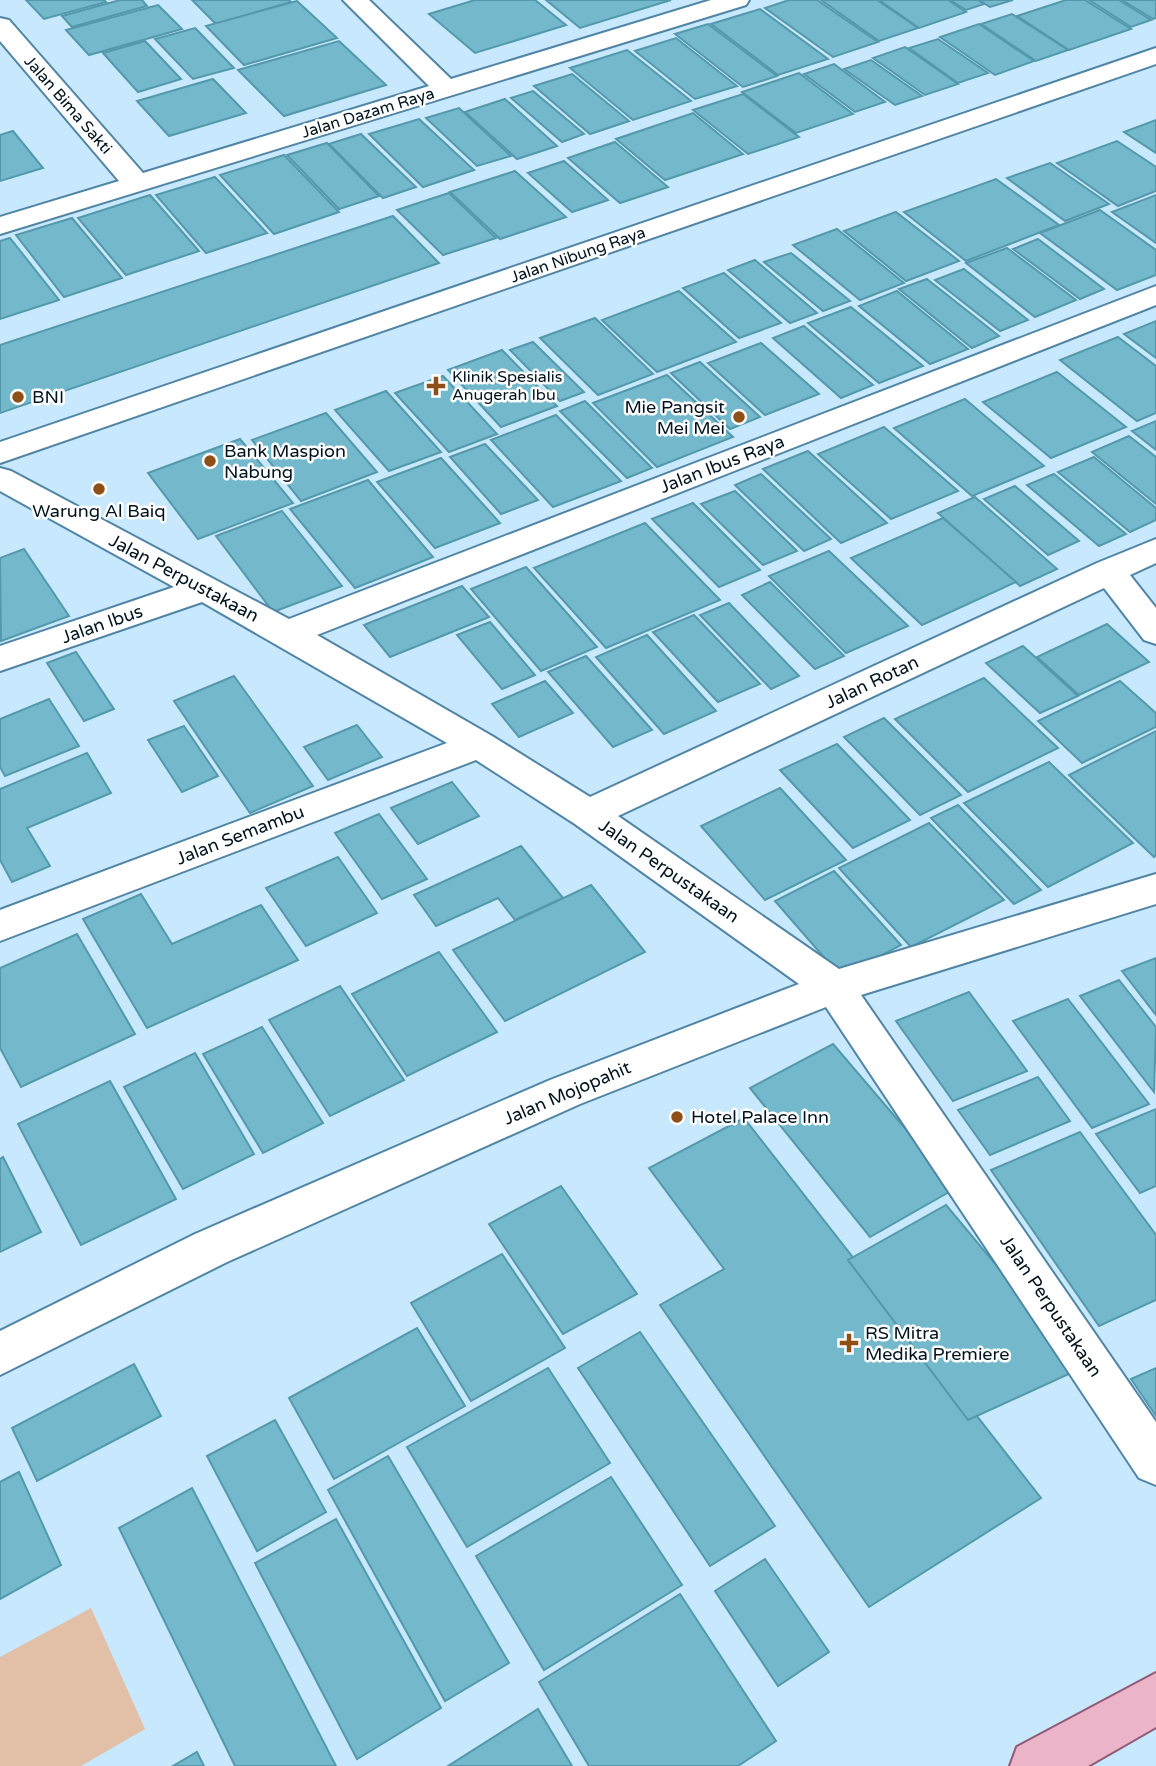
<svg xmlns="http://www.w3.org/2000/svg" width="1156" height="1766" viewBox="0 0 1156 1766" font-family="'Varela Round',sans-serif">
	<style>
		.green { fill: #e2bfa7 }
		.building { fill: #73b9cb; stroke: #5499ab; stroke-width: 2 }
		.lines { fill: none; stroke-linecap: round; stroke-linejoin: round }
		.street-casing { stroke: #5085a5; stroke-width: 4 }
		.primary-casing { stroke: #915b76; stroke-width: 4 }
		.street { fill: #fff; fill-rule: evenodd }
		.primary { fill: #ecb4c9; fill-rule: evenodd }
		.poi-dot { fill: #8f4f17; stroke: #fff; stroke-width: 2.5 }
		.labels { text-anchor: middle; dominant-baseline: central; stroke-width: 5; stroke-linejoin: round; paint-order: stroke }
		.far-street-label { font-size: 16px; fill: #00131f; stroke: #fff }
		.far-poi-label { font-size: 16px; fill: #00131f; stroke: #fff; text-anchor: start }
		.poi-label { font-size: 18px; fill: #00131f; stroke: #fff; text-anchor: start }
		.street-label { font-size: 18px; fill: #00131f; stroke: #fff }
	</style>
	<rect width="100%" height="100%" fill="#c7e8fd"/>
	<path class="green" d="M91,1608L145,1729L81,1766H0V1657Z"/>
	<g class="building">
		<path d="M26,0H104L106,2L44,19Z"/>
		<path d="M120,0H142L147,6L72,27L62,16Z"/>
		<path d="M192,0H289L291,2L216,24Z"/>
		<path d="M475,0H535L566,25L475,53L429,14Z"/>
		<path d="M546,0H671L580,28Z"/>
		<path d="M789,0H817L878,42L833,57L765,8Z"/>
		<path d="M821,0H877L918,28L879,41Z"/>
		<path d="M879,0H948L966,12L919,28Z"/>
		<path d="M950,0H978L984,4L966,10Z"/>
		<path d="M979,0H1013L990,7Z"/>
		<path d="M1066,0H1085L1131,29L1069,50L1017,16Z"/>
		<path d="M1089,0H1119L1151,20L1131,27Z"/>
		<path d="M1122,0H1156V18L1153,19Z"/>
		<path d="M297,1L337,38L244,65L206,26Z"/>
		<path d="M158,5L182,29L89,55L66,30Z"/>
		<path d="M760,9L828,59L778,75L711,24Z"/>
		<path d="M1012,14L1068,50L1036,61L981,24Z"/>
		<path d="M708,24L777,76L743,87L675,34Z"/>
		<path d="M979,24L1034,61L995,75L940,37Z"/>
		<path d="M195,28L234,68L193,79L155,39Z"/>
		<path d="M676,38L737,86L695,99L635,51Z"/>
		<path d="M938,39L988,73L958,83L909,48Z"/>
		<path d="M145,41L181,79L138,92L103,53Z"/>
		<path d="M339,41L386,85L284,116L238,70Z"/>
		<path d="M905,47L958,84L925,95L873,58Z"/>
		<path d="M627,50L691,101L633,120L570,68Z"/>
		<path d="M871,60L922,96L895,105L844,69Z"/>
		<path d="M834,64L885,102L855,112L804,74Z"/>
		<path d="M799,73L853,114L796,133L742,92Z"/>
		<path d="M572,74L629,121L590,134L534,86Z"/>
		<path d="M213,79L246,113L169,136L137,101Z"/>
		<path d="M533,91L584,134L562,142L511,98Z"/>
		<path d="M743,94L799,137L748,154L693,110Z"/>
		<path d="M505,99L557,146L517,159L465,112Z"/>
		<path d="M459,108L511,156L477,166L426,118Z"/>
		<path d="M693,113L743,154L665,180L616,139Z"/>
		<path d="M419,119L474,170L423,187L369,134Z"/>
		<path d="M1156,120V153L1124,132Z"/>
		<path d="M13,131L43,168L0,181V135Z"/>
		<path d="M361,134L416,187L383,198L329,144Z"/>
		<path d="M1117,141L1156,167V191L1118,206L1057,163Z"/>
		<path d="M615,142L668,187L620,203L568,158Z"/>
		<path d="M327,143L379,196L339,209L287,155Z"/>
		<path d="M284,155L339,212L274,234L220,175Z"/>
		<path d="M564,161L608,200L572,212L528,173Z"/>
		<path d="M1050,163L1109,204L1065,221L1007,178Z"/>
		<path d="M515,171L566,217L500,239L450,192Z"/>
		<path d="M215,177L267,233L206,253L156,195Z"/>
		<path d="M996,179L1059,225L966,261L904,212Z"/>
		<path d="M449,193L496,238L443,255L397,210Z"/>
		<path d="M150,195L199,251L126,275L78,218Z"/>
		<path d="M1156,195V243L1112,212Z"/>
		<path d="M1100,210L1156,250V275L1117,290L1040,233Z"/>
		<path d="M896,212L959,261L906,281L844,231Z"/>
		<path d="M393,216L439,263L0,413V345Z"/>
		<path d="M72,218L122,278L64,297L16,235Z"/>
		<path d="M837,229L904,283L860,300L793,245Z"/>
		<path d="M10,238L59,300L0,319V241Z"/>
		<path d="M1038,239L1104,289L1080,299L1013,249Z"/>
		<path d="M1007,248L1076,300L1035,317L966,263Z"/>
		<path d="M791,253L850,301L823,311L764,262Z"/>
		<path d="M755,260L817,313L790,323L728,270Z"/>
		<path d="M964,269L1028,320L1000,331L935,280Z"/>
		<path d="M724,273L781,323L739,338L683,288Z"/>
		<path d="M927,279L999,336L972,348L899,289Z"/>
		<path d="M679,291L736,342L657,372L602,320Z"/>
		<path d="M897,291L968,349L930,364L859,306Z"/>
		<path d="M851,307L923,366L879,383L808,323Z"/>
		<path d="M595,318L653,374L598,395L540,338Z"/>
		<path d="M1156,321V358L1124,334Z"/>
		<path d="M804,326L873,385L841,398L773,338Z"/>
		<path d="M1118,337L1156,366V413L1137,421L1060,360Z"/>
		<path d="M533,342L584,392L560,401L510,350Z"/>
		<path d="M761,343L819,394L765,415L708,363Z"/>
		<path d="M502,350L557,406L501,427L448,370Z"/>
		<path d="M700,362L760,417L730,429L671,373Z"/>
		<path d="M1057,372L1126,427L1051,458L983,402Z"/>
		<path d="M667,375L733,437L657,467L593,403Z"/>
		<path d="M443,376L497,434L449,452L395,393Z"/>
		<path d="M386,391L441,452L389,471L335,410Z"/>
		<path d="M965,399L1044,466L972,496L894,428Z"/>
		<path d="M585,401L652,468L627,478L560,411Z"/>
		<path d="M326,413L377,472L301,501L252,440Z"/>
		<path d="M556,415L621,481L553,507L491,440Z"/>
		<path d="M1156,421V450L1132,431Z"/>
		<path d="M884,427L958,491L891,519L818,454Z"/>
		<path d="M1129,436L1156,457V504L1092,452Z"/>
		<path d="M240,439L293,503L198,539L148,473Z"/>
		<path d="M485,444L538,500L501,514L450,457Z"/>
		<path d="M808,451L887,523L841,543L763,469Z"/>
		<path d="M1094,457L1156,508V520L1130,532L1058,472Z"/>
		<path d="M441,458L500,523L435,548L377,482Z"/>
		<path d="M761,474L831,539L804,551L735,485Z"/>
		<path d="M1054,474L1126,534L1099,546L1027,485Z"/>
		<path d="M368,480L433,557L355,588L290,509Z"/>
		<path d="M1015,486L1079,541L1048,555L984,499Z"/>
		<path d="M735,491L797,551L763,565L701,504Z"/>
		<path d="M975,497L1057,569L1020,586L938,513Z"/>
		<path d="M693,503L760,570L719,587L652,519Z"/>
		<path d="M282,511L342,586L273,612L216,536Z"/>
		<path d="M943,518L1016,582L922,625L851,558Z"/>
		<path d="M645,523L720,600L606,648L534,568Z"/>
		<path d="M24,549L69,616L1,641L0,558Z"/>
		<path d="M829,551L908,626L846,653L769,576Z"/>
		<path d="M526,567L597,647L541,671L471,589Z"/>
		<path d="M770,582L844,656L815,669L742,595Z"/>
		<path d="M462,586L489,617L390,657L364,625Z"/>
		<path d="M729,603L799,676L771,689L700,615Z"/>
		<path d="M694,615L760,684L718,702L653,632Z"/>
		<path d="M490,622L535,675L502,689L457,635Z"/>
		<path d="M1107,624L1149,662L1079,695L1037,657Z"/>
		<path d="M647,635L716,711L664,734L596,657Z"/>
		<path d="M1023,646L1078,696L1040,713L986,663Z"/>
		<path d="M76,652L114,709L84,721L47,663Z"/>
		<path d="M586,656L652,730L613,747L548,672Z"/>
		<path d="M234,676L313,786L250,813L174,701Z"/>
		<path d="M984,678L1058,748L968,792L895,719Z"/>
		<path d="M545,681L573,713L519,737L492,704Z"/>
		<path d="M1120,681L1156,713V727L1082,763L1038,721Z"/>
		<path d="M49,699L79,746L5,776L0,767V719Z"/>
		<path d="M884,718L961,795L920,815L844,737Z"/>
		<path d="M357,725L382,757L328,780L304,747Z"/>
		<path d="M184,726L218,776L182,792L148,740Z"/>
		<path d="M1156,731V855L1154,857L1069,775Z"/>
		<path d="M837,744L910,820L853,848L780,770Z"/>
		<path d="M87,753L111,793L27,828L50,866L12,882L0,860V789Z"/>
		<path d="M1049,762L1133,843L1048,887L964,803Z"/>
		<path d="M452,782L479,816L418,844L391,808Z"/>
		<path d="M780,788L846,860L765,900L701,826Z"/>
		<path d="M958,805L1041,890L1014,904L931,818Z"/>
		<path d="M379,814L427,879L382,899L335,833Z"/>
		<path d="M929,823L1004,900L911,947L839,868Z"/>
		<path d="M521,846L563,898L515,920L498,898L436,926L414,895Z"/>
		<path d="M338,857L377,913L306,946L266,888Z"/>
		<path d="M834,871L901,945L841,977L775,901Z"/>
		<path d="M591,885L645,952L505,1021L453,950Z"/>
		<path d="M141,894L172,944L261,905L298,960L147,1028L83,919Z"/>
		<path d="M77,934L135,1034L21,1087L0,1048V968Z"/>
		<path d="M439,952L497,1032L407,1076L352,994Z"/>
		<path d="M1156,958V1015L1122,971Z"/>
		<path d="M1119,980L1156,1027L1154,1092L1080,996Z"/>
		<path d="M340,986L404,1080L330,1116L269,1020Z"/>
		<path d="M969,992L1027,1071L953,1101L896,1021Z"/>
		<path d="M1068,999L1149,1104L1092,1128L1013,1021Z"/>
		<path d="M262,1027L323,1123L263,1153L203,1054Z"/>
		<path d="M833,1044L956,1188L870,1237L750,1088Z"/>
		<path d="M195,1053L254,1154L183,1189L124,1087Z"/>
		<path d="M1038,1077L1070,1121L990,1155L958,1110Z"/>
		<path d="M110,1081L176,1199L81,1245L18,1124Z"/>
		<path d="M1156,1109V1186L1140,1193L1096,1134Z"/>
		<path d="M744,1118L1041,1498L869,1607L660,1305L724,1269L649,1168Z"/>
		<path d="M1080,1132L1156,1235V1300L1099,1326L991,1170Z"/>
		<path d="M3,1157L41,1232L0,1252V1159Z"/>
		<path d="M561,1186L637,1294L563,1334L489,1224Z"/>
		<path d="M946,1205L1082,1368L968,1420L848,1260Z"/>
		<path d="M502,1254L565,1348L471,1401L411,1303Z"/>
		<path d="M417,1328L465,1406L334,1479L289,1398Z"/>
		<path d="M640,1332L775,1526L710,1566L578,1368Z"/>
		<path d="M134,1364L161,1416L37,1481L12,1428Z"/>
		<path d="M548,1368L610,1463L467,1547L407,1447Z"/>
		<path d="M1156,1368V1416L1131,1379Z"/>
		<path d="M275,1420L326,1512L257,1551L207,1456Z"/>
		<path d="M388,1456L509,1663L445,1701L328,1490Z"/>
		<path d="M19,1472L61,1565L0,1599V1482Z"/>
		<path d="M611,1477L682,1585L544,1670L476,1556Z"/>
		<path d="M192,1488L336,1766H235L119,1528Z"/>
		<path d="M336,1519L441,1708L357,1759L255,1563Z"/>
		<path d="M765,1559L829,1652L778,1686L715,1591Z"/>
		<path d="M680,1594L776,1741L738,1766H589L539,1682Z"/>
		<path d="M538,1709L572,1766H448Z"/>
		<path d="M197,1752L204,1766H173Z"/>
	</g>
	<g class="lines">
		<g class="street-casing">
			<g id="street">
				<path d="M343,0H369L451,79L711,0H749L746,5L0,234V217L119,181L0,41V18L9,20L143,173L429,86Z"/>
				<path d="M1156,48V64L0,463V442Z"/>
				<path d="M1156,286V305L317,635L492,736L590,797L1097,563L1156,539V563L1130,575L1156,608V644L1144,640L1104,588L618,816L839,969L1156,874V904L861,995L1156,1422V1485L1139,1478L826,1007L580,1104L227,1262L0,1375V1331L195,1234L550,1080L799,984L575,824L476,760L0,941V910L447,743L202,602L0,671V646L174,587L0,491V468L11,471L289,619Z"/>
			</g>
		</g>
		<g class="primary-casing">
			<path id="primary" d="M1156,1673V1727L1088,1766H1010L1017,1747Z"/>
		</g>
		<use href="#street" class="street"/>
		<use href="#primary" class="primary"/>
	</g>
	<g class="poi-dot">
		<path d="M432.5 375.5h7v7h7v7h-7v7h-7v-7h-7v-7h7z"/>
		<circle cx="18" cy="397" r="7"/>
		<circle cx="739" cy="417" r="7"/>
		<circle cx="210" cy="461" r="7"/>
		<circle cx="99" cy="489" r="7"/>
		<circle cx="677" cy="1117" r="7"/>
		<path d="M845.5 1332.5h7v7h7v7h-7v7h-7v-7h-7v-7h7z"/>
	</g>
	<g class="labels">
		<g class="far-street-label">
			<text transform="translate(68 105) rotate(49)">Jalan Bima Sakti</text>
			<text transform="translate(368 113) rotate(-17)">Jalan Dazam Raya</text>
			<text transform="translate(578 255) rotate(-19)">Jalan Nibung Raya</text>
		</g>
		<g class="far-poi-label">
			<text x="452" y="377">Klinik Spesialis<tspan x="452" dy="18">Anugerah Ibu</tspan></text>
		</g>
		<g class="poi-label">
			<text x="32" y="397">BNI</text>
			<text x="725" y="407" text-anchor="end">Mie Pangsit<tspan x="725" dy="21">Mei Mei</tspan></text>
			<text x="224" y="451">Bank Maspion<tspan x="224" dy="21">Nabung</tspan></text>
			<text x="99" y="511" text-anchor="middle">Warung Al Baiq</text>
			<text x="691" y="1117">Hotel Palace Inn</text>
			<text x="865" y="1333">RS Mitra<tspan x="865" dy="21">Medika Premiere</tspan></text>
		</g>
		<g class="street-label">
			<text transform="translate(722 464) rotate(-21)">Jalan Ibus Raya</text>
			<text transform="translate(184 578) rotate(28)">Jalan Perpustakaan</text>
			<text transform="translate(102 624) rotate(-19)">Jalan Ibus</text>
			<text transform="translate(872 682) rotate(-25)">Jalan Rotan</text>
			<text transform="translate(240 835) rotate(-21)">Jalan Semambu</text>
			<text transform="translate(669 871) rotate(35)">Jalan Perpustakaan</text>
			<text transform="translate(567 1093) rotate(-23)">Jalan Mojopahit</text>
			<text transform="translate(1051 1306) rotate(56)">Jalan Perpustakaan</text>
		</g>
	</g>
</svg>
